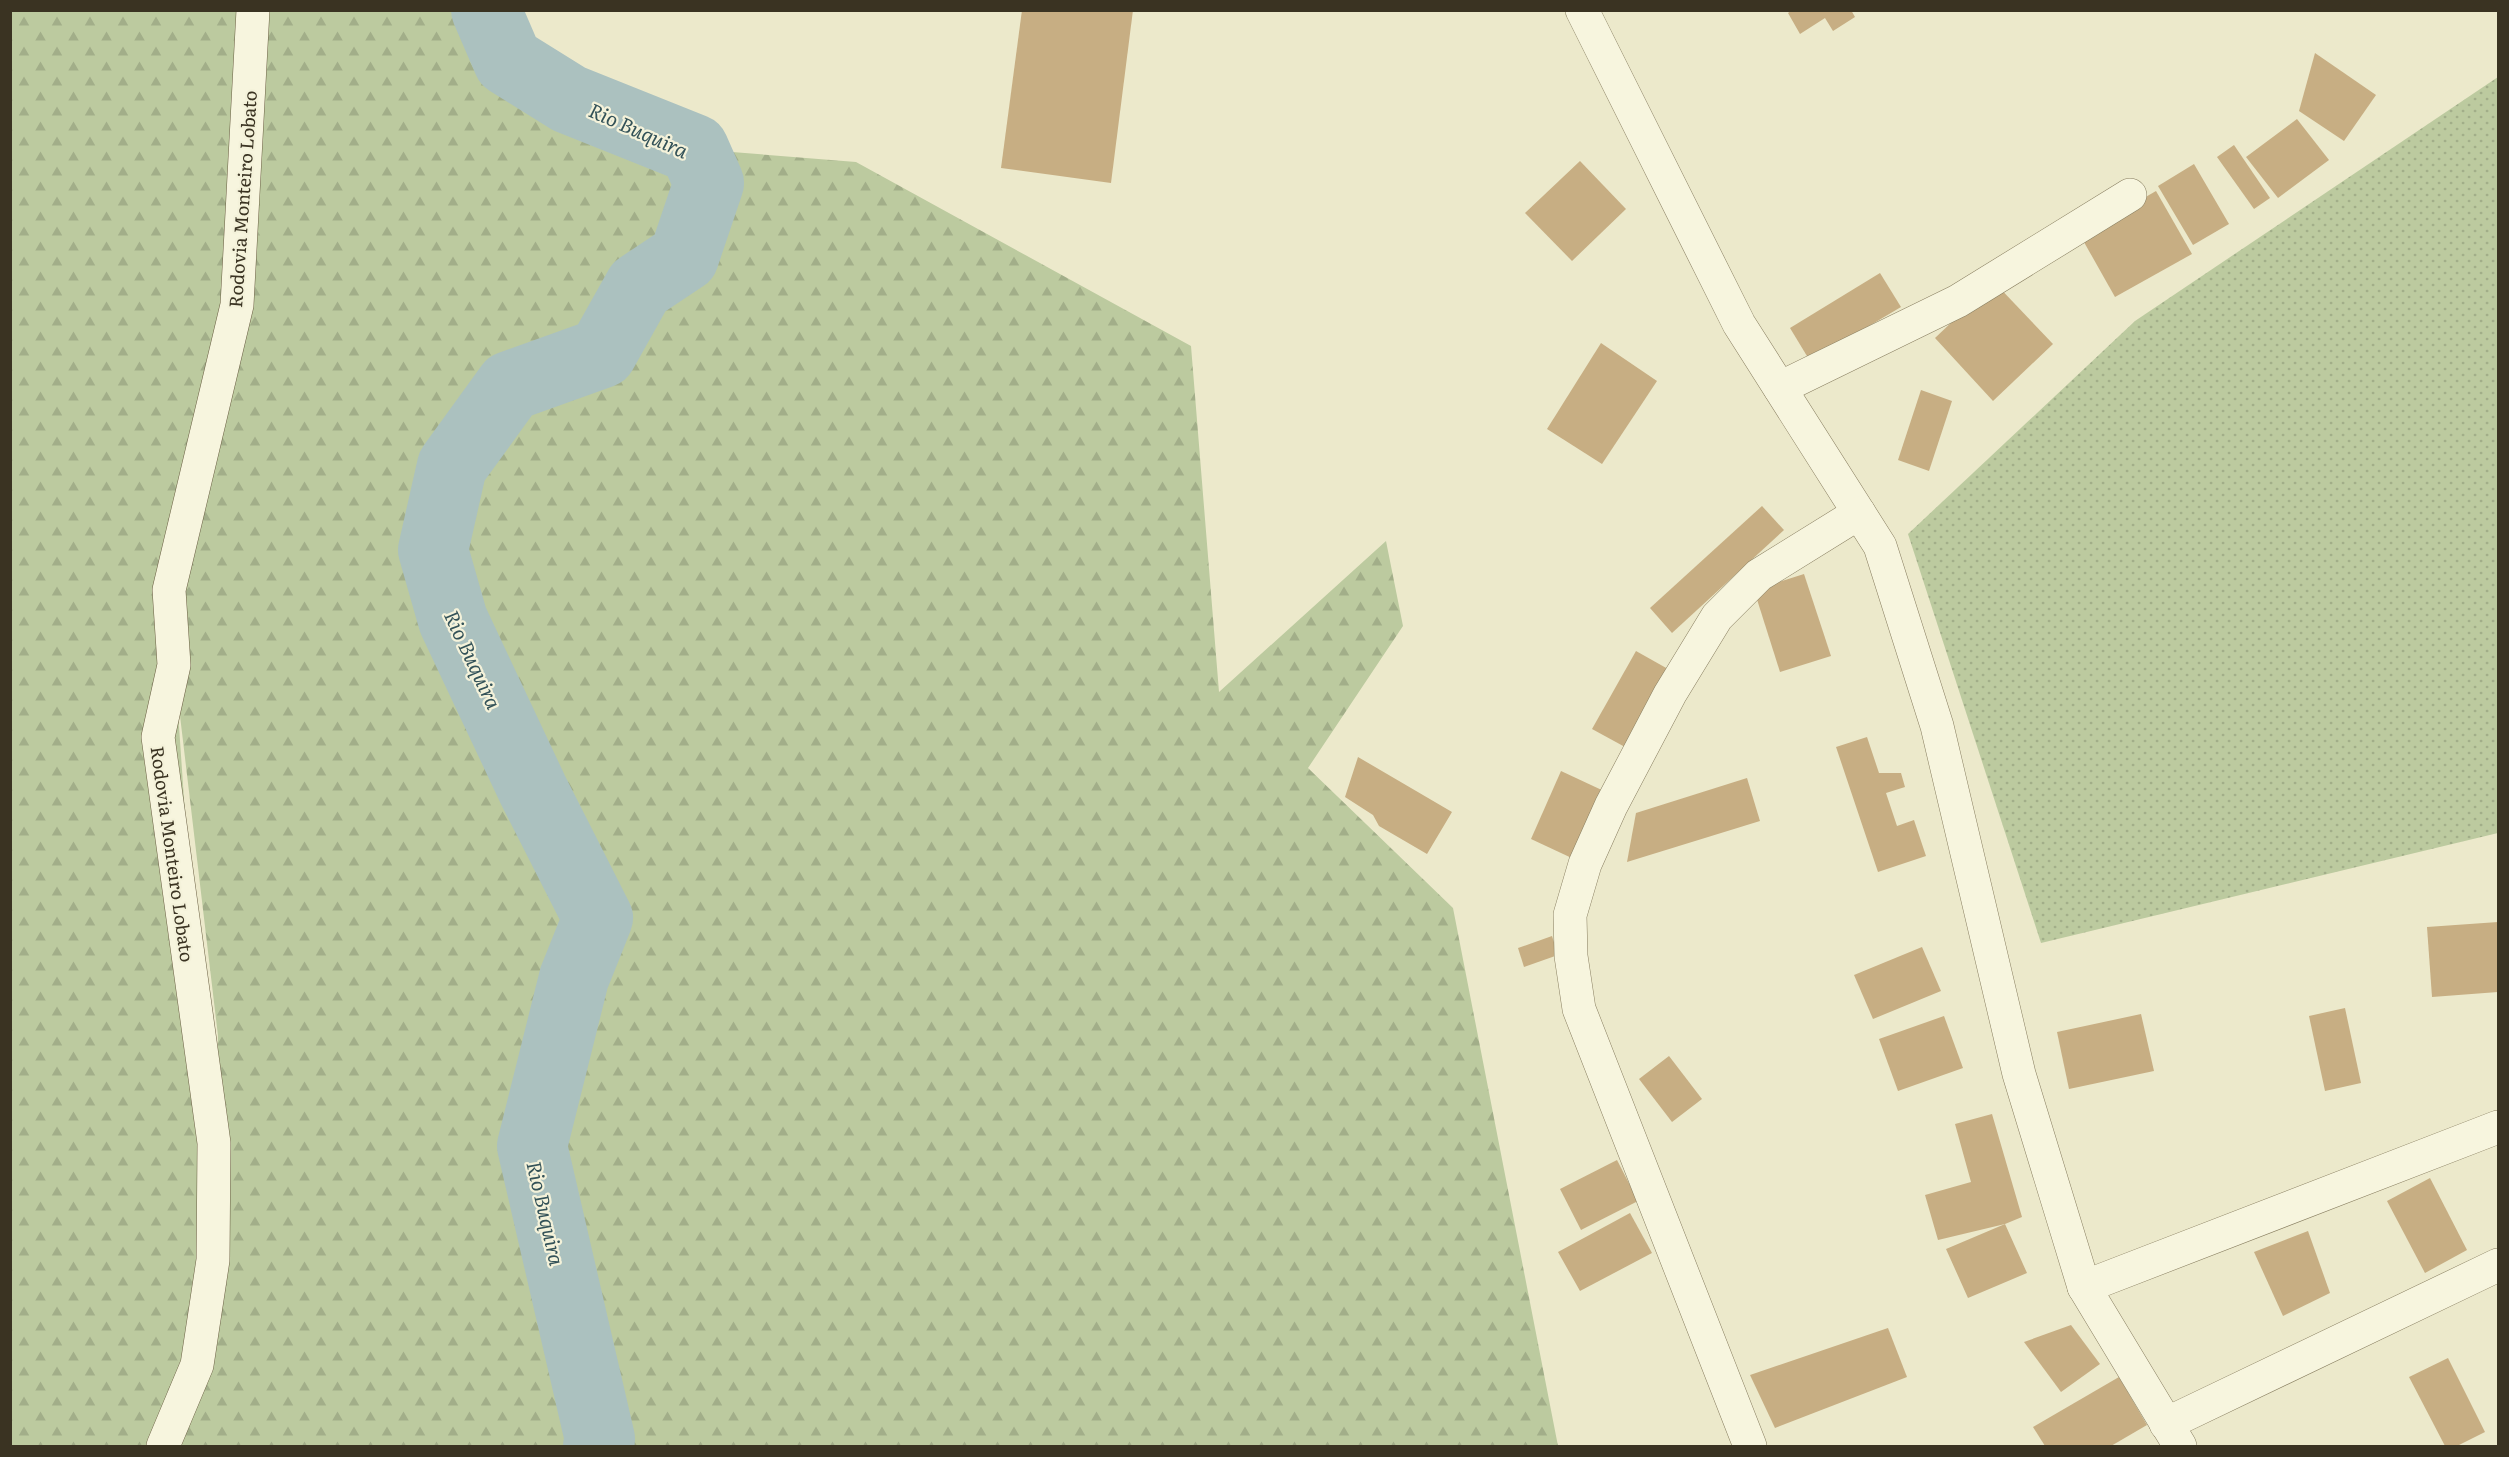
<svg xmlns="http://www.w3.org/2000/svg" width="2509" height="1457" viewBox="0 0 2509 1457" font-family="Literata,serif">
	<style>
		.grass { fill: url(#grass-dots) }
		.forest { fill: url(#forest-firs); fill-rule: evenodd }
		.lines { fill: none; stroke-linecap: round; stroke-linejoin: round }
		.river { stroke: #abc1bf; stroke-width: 70 }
		.building { fill: #c7ae83 }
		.minor-casing { stroke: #887e60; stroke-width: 34 }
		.secondary-casing { stroke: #6a5f43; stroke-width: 34 }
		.minor { stroke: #f7f5de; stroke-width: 33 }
		.secondary { stroke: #f7f5de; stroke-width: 33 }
		.labels { text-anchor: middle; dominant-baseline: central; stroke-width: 4.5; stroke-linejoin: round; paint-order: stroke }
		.street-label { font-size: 18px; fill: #3a3322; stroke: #f4f2da }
		.water-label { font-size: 20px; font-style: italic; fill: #335258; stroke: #f4f2da }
	</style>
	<defs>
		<pattern id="grass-dots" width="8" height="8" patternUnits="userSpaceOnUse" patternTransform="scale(1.5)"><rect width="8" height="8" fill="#bcca9f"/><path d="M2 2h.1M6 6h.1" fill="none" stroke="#a2ae89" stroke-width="1.8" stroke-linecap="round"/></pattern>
		<pattern id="forest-firs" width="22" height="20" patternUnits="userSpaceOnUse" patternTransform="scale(1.5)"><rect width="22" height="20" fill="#bcca9f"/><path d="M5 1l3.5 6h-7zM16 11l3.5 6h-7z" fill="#a2ae89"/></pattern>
	</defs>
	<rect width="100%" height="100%" fill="#ece9cb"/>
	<path class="grass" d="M2498,77V833L2041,943L1908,534L2135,321Z"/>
	<path class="forest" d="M10,11H508L531,75L694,149L856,162L1191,346L1219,692L1386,541L1403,626L1308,768L1453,908L1558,1446H11ZM176,682L218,1036L213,1224Z"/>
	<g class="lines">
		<path class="river" d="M486,10L508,61L569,99L694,149L709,183L684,257L639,287L602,353L510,386L452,466L433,550L453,620L533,790L598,918L574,978L532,1146L600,1439L598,1446"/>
	</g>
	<g class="building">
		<path d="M1022,10H1133L1111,183L1001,168Z"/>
		<path d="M1792,10H1851L1855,17L1833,31L1825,18L1800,34L1788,13Z"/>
		<path d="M2315,53L2376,95L2344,141L2299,111Z"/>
		<path d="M2297,119L2329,160L2278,198L2246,157Z"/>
		<path d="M2234,145L2270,198L2254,209L2217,157Z"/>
		<path d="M1580,161L1626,209L1572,261L1525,213Z"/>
		<path d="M2194,164L2229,224L2193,245L2158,186Z"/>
		<path d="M2156,191L2192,254L2115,297L2080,235Z"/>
		<path d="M1880,273L1901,307L1810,361L1790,328Z"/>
		<path d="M1994,282L2053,344L1993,401L1935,338Z"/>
		<path d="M1601,343L1657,381L1602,464L1547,429Z"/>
		<path d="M1921,390L1952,401L1929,471L1898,460Z"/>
		<path d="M1762,506L1784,530L1672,633L1650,608Z"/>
		<path d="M1804,574L1831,656L1780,672L1754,590Z"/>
		<path d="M1636,651L1668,669L1625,747L1592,729Z"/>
		<path d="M1867,737L1879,773H1901L1905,787L1886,793L1897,826L1914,820L1926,856L1878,872L1836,747Z"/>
		<path d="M1358,757L1452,812L1427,854L1379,826L1373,815L1345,797Z"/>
		<path d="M1561,771L1606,792L1576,860L1531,839Z"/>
		<path d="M1747,778L1760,821L1627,862L1636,813Z"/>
		<path d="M2498,922V992L2432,997L2427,927Z"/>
		<path d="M1552,936L1558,955L1524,967L1518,948Z"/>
		<path d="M1922,947L1941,991L1873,1019L1854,975Z"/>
		<path d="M2345,1008L2361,1083L2325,1091L2309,1016Z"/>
		<path d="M2141,1014L2154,1071L2069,1089L2057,1032Z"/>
		<path d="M1944,1016L1963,1068L1898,1091L1879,1039Z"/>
		<path d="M1669,1056L1702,1099L1672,1122L1639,1079Z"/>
		<path d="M1992,1114L2022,1217L2005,1224L2027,1273L1968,1298L1946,1249L2005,1224L1938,1240L1925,1195L1971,1182L1955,1124Z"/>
		<path d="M1617,1160L1638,1201L1581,1230L1560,1189Z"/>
		<path d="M2430,1178L2467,1250L2425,1273L2387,1201Z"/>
		<path d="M1630,1213L1652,1253L1580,1291L1558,1252Z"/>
		<path d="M2308,1231L2330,1293L2283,1316L2254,1252Z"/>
		<path d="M2071,1325L2100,1364L2061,1392L2024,1342Z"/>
		<path d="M1888,1328L1907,1377L1775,1428L1750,1375Z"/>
		<path d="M2448,1358L2485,1432L2457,1446H2445L2409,1377Z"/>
		<path d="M2119,1377L2147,1425L2111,1446H2045L2033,1427Z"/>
	</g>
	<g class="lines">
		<g class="minor-casing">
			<g id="minor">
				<path d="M1582,10L1739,324L1880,546L1937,726L2019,1074L2084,1287L2180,1446"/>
				<path d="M1780,388L1958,301L2130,195"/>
				<path d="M2084,1287L2498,1127"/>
				<path d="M2166,1424L2498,1265"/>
				<path d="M1750,1446L1579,1009L1571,956L1570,915L1585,864L1611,806L1670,694L1717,617L1759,575L1859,513"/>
			</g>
		</g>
		<g class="secondary-casing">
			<path id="secondary" d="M163,1446L197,1365L213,1260L214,1143L158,737L174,665L169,590L237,305L253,10"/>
		</g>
		<use href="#minor" class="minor"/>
		<use href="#secondary" class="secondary"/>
	</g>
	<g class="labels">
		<g class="street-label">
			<text transform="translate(242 199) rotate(-86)">Rodovia Monteiro Lobato</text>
			<text transform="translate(173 854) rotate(82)">Rodovia Monteiro Lobato</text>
		</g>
		<g class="water-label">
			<text transform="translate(639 129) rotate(24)">Rio Buquira</text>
			<text transform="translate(474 659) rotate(65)">Rio Buquira</text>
			<text transform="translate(547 1213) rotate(77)">Rio Buquira</text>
		</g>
	</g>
	<rect width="2509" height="1457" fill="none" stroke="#3a3322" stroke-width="24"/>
</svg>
